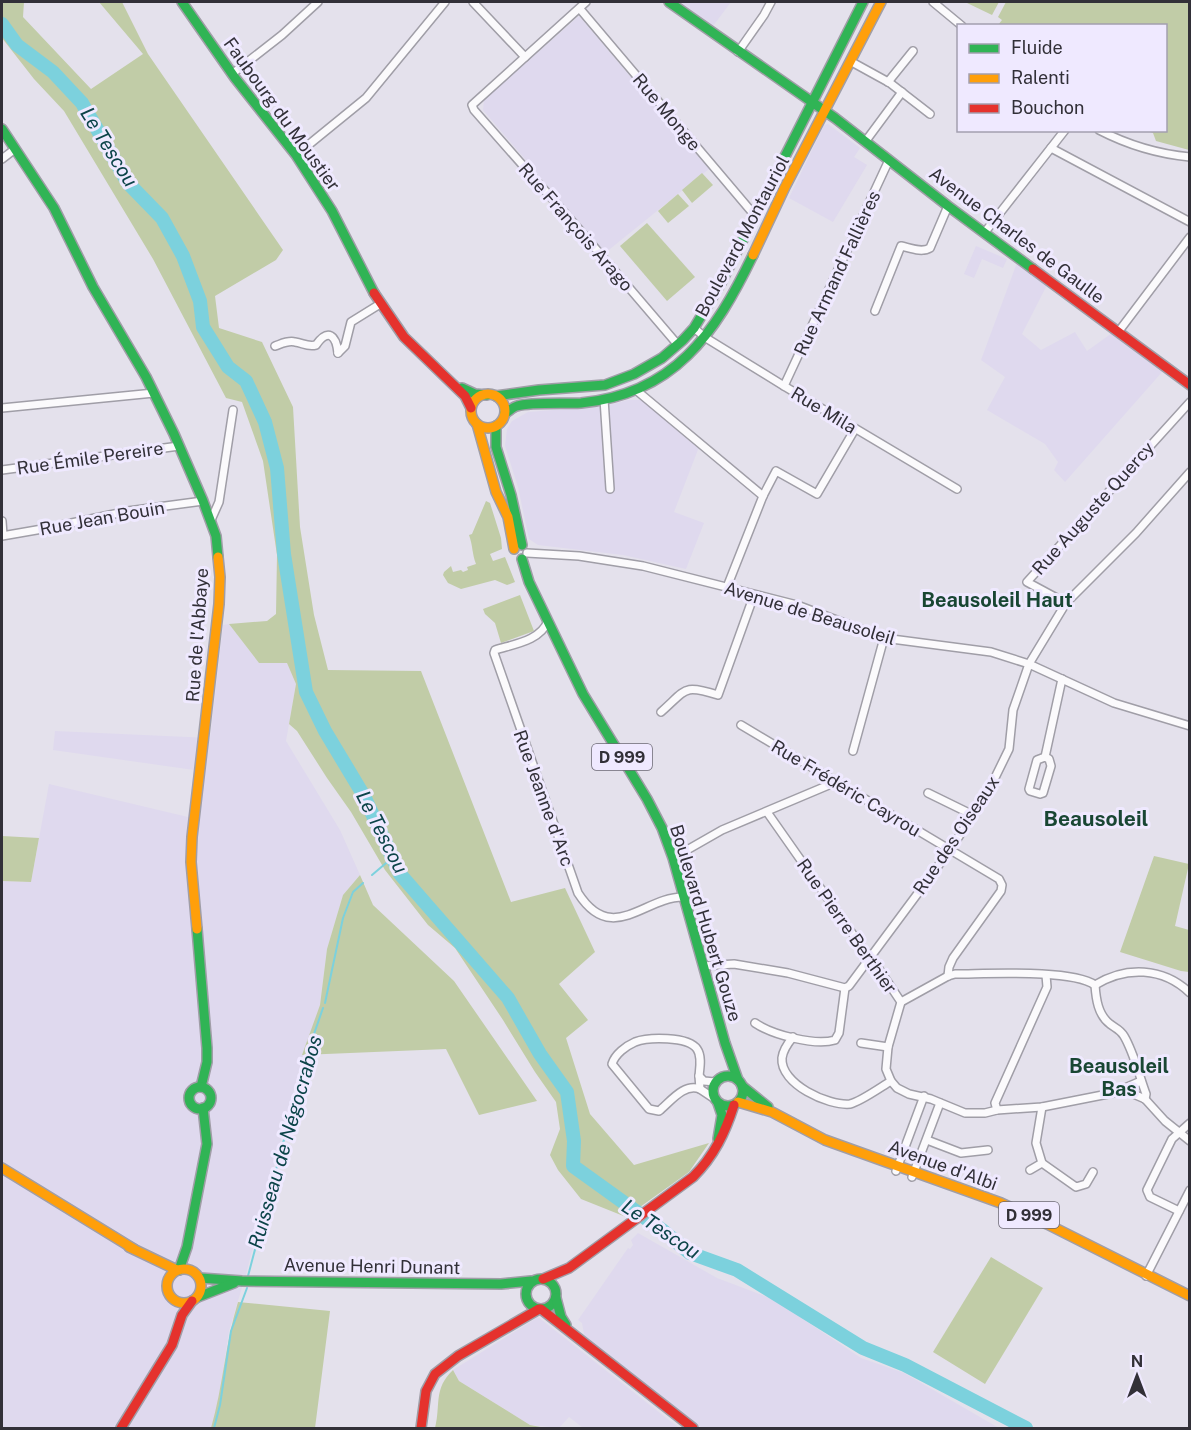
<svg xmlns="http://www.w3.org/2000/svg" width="1191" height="1430" viewBox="0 0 1191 1430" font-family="'Public Sans',sans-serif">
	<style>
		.built { fill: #dfd9ee }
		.green { fill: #c1cca7 }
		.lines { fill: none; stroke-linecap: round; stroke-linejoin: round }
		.stream { stroke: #7cd1dd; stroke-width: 2 }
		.river { stroke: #7cd1dd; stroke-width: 14 }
		.street-casing { stroke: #a09ea7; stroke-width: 10 }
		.fast-casing { stroke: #a09ea7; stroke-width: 12 }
		.slow-casing { stroke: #a09ea7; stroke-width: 12 }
		.jam-casing { stroke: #a09ea7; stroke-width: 12 }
		.street { stroke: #fbfafc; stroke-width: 7 }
		.fast { stroke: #30b455; stroke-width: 9 }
		.slow { stroke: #ff9f0a; stroke-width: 9 }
		.jam { stroke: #e5322d; stroke-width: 9 }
		.labels { text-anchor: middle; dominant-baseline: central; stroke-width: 6; stroke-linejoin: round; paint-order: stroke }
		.shield { fill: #efe9ff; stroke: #6b6874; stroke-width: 1.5 }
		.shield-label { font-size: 16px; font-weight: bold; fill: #323038 }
		.street-label { font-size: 18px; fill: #323038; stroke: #efe9ff }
		.water-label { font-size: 20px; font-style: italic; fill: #0c4449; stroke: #efe9ff }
		.neighbourhood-label { font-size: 20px; font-weight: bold; fill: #194634; stroke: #efe9ff }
		.quarter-label { font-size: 21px; font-weight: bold; fill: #194634; stroke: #efe9ff }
	</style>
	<rect width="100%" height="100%" fill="#e4e1ec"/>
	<g class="built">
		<path d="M679,2H731L713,26Z"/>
		<path d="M579,16L709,169L605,253L483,110L484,100Z"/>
		<path d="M828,124L860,148L854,157L867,165L833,222L789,198L824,125Z"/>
		<path d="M976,246L1007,259L1003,268L982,259L974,278L964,274Z"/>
		<path d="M1018,260L1048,283L1022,334L1041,350L1075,332L1087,351L1112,333L1163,371L1065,482L1054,470L1058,462L1045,444L987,410L1005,377L981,360Z"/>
		<path d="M628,400H644L699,447L674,512L704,523L686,569L623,555L538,545L529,539L518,487L505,446L507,429L512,421L528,412L605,406Z"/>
		<path d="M229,624L259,663H287L296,684L286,741L340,830L360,875L343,895L327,949L320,1005L301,1063L246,1274L229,1331L218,1404L211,1428H2V881L31,882L49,784L188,817L194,770L53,750L55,731L210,738L223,625Z"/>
		<path d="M638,1233L717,1278L773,1299L861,1358L904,1373L999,1428H702L586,1337L584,1334L582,1323L578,1320L628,1248L630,1249L633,1245L631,1240Z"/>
		<path d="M538,1317L679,1428H581L582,1427L569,1417L559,1428L530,1425L459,1381L453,1370Z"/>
	</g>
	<g class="green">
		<path d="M2,2H24L23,17L91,89L143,54L99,2H122L148,54L283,250L276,260L215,296L219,328L262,342L293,407L300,527L314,615L328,670L421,671L511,902L565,888L595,952L559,984L588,1020L566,1038L590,1114L634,1165L709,1143L689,1172L626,1217L581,1199L558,1170L550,1155L560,1129L556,1102L535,1072L503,1020L455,948L428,925L385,870L351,812L327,778L297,731L289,724L296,684L287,663H259L229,624L267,621L276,614L277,555L263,461L242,402L226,398L153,259L64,111L34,79L2,38Z"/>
		<path d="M965,2H999L992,15Z"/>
		<path d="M1006,2H1189V150L1156,141L1153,133L1148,131L1166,130V26L998,25L1002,20L998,17Z"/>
		<path d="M702,173L713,185L692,203L682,190Z"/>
		<path d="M678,194L689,206L668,223L658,211Z"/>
		<path d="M647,223L695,277L667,301L620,246Z"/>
		<path d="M486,501L490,503L501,538L502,549L490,554L493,561L505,557L515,582L507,585L495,580L461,589L448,583L443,575L444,572L451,566L453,572L461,570L463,572L468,570L467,567L476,564C472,554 473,546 469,535L472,534Z"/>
		<path d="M520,595L534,631L501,643L495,623L485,614L483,609Z"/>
		<path d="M2,836L39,838L31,882L2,881Z"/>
		<path d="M1154,856L1189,864L1175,926L1189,930V972L1181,971L1120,952Z"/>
		<path d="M360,875L373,905L454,981L537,1101L479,1115L446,1049L302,1055L320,1005L327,949L343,895Z"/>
		<path d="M991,1257L1043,1288L985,1384L933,1352Z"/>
		<path d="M238,1302L330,1311L315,1428H211C223,1387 225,1344 238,1302Z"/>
		<path d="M453,1370L459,1381L530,1425L546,1428H435C441,1405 433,1389 453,1370Z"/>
	</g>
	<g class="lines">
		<g class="stream">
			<path d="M372,875L392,858"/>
			<path d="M325,1003L343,918L353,892L363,883"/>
			<path d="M248,1276L305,1060L323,1008"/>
			<path d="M214,1428L220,1405L231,1331L247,1288"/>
		</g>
		<path class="river" d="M2,24L17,45L53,72L82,103L128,183L162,218L183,256L200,301L203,327L228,367L246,381L265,422L277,468L284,554L306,692L325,731L364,796L400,874L508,998L540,1054L567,1092L574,1141L573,1166L662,1230L690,1253L737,1270L863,1348L905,1365L1026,1428"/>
		<g class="street-casing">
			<g id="street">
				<path d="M473,2L525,57"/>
				<path d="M586,2L472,105L474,110L578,228L678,345"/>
				<path d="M933,2L962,26"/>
				<path d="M580,9L751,211L756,214"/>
				<path d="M738,52L764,15L771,2"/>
				<path d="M850,61L890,83L930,114"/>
				<path d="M232,74L282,35L318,2"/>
				<path d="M888,82L913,51"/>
				<path d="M1099,130C1128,145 1158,154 1190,157"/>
				<path d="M865,142L902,92"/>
				<path d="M1051,148L1190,222"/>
				<path d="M296,155L366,98L445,2"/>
				<path d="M2,159L15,149"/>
				<path d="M985,232L1065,130"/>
				<path d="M875,311L901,246C910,248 922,253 930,248L948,206"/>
				<path d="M694,328L706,338L784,386L957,489"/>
				<path d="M1119,331L1190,237"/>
				<path d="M275,346C281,344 288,340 295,342C303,343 307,347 316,345C328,328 336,335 338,353"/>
				<path d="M338,353L345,346L351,322L380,304"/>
				<path d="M784,386L889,160"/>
				<path d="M636,390L763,496"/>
				<path d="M604,399L610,489"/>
				<path d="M2,408L154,393"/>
				<path d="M2,470L179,446"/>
				<path d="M211,520L219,502L233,410"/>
				<path d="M2,521L3,535"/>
				<path d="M2,536L48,528L128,511L203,501"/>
				<path d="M527,553L579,556L643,566L797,605L884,638L991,652L1029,664L1114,703L1190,726"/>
				<path d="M727,587L763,496L776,471L817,494L855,429"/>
				<path d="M1066,603L1027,582L1190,402"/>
				<path d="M548,621C540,641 514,644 495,650L494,653L578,893C612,946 644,897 683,897"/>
				<path d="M661,712C687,689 683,684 718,695L754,595"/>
				<path d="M741,725L999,879L1002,885L1001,891L953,958L949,967L948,976"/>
				<path d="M853,751L884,638"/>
				<path d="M1045,757L1049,759L1051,766L1043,793L1040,794L1030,791L1029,789L1037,760L1045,757L1062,679"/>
				<path d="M928,793L973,815"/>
				<path d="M767,812L866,953L871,957L901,1002L888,1047L886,1069L891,1081L897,1088L909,1094L931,1099L965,1113H985L997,1110L1042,1107L1118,1092L1131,1093L1145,1099L1165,1121L1190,1141"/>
				<path d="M673,858L722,830L836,782"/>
				<path d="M703,966L734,964L788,973L845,988L849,986L950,850L988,792L1009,749L1013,710L1029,664L1066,603L1136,533L1190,472"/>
				<path d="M1095,985C1096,999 1098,1015 1110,1024C1115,1028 1120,1029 1124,1036C1134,1053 1139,1075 1146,1094L1145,1099"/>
				<path d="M1095,985C1126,966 1163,967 1190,993"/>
				<path d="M901,1002L948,976L955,974C987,974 1071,969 1095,985"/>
				<path d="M755,1023C773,1035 815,1046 835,1040L839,1033L845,988"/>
				<path d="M793,1037C788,1043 783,1050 782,1058C780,1084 828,1106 850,1104C860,1102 881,1087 891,1081"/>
				<path d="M861,1043L888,1047"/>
				<path d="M699,1076C700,1067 702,1056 697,1049C688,1036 648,1037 635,1042C626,1046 615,1054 612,1064L649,1109L659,1111C671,1101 684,1083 700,1089"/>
				<path d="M1125,1092L1127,1087L1141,1081"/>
				<path d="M715,1099L700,1089L699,1076L704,1081L715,1082"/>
				<path d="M1042,1107L1036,1143L1042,1163L1076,1187L1086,1184L1093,1172"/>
				<path d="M997,1110L995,1103L1047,987L1046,975"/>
				<path d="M927,1140L961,1153L988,1150"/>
				<path d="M1030,1170L1042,1163"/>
				<path d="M896,1171L924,1096"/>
				<path d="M912,1177L940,1103"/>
				<path d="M1179,1211L1150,1197L1147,1190L1172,1139L1190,1123"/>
				<path d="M1146,1276L1190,1190"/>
			</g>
		</g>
		<g class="fast-casing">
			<g id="fast">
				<path d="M182,2L235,78L296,155L332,211L374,293"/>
				<path d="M669,2L835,118L948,206L1033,269"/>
				<path d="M2,129L54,208L93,287L146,377L174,434L203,501L216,536L218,557"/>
				<path d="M462,388L475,394L487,395"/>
				<path d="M496,396L539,390L605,385L634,374L662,358L683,340L694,328L721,283L863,2"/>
				<path d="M505,413C509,411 513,407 517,406C531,402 564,404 581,403C674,394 715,334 753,255"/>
				<path d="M496,426V447L511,495L522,545"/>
				<path d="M522,559L529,582L583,694L647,799L662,828L673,858L725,1043L738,1080"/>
				<path d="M197,929L207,1048V1062L201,1087"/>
				<circle cx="728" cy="1091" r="15"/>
				<path d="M742,1086L768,1107"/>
				<circle cx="200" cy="1098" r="11"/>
				<path d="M718,1103L722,1115L718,1139"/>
				<path d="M179,1270L187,1247L207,1144L203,1108"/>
				<path d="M200,1278L242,1281L501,1284L531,1281"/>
				<circle cx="541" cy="1294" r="15"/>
				<path d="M198,1297L234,1283"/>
				<path d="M556,1298L561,1317L566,1325"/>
			</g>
		</g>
		<g class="slow-casing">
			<g id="slow">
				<path d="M753,255L785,187L881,2"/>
				<circle cx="488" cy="411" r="17"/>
				<path d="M477,424L496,492L508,517L514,549"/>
				<path d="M197,929L191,862L192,837L219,604L220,577L218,557"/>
				<path d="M738,1102L772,1112L825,1140L1001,1203L1047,1224L1190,1296"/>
				<path d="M2,1168L134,1249"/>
				<path d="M129,1247L177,1270"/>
				<circle cx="184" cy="1286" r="17"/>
			</g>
		</g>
		<g class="jam-casing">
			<g id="jam">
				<path d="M1033,269L1190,385"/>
				<path d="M374,293L404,337L465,396L471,408"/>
				<path d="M543,1279L569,1268L693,1177C714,1156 725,1133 734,1105"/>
				<path d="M541,1309L693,1428"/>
				<path d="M121,1428L172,1345L182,1315L192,1301"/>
				<path d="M421,1428L426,1391L435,1374L458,1356L539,1309"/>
			</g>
		</g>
		<use href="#street" class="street"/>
		<use href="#fast" class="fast"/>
		<use href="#slow" class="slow"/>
		<use href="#jam" class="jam"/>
	</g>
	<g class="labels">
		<g class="shield">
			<rect x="592" y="744" width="60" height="26" rx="4.5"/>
			<rect x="999" y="1202" width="60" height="26" rx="4.5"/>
		</g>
		<g class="shield-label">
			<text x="622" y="757">D 999</text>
			<text x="1029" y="1215">D 999</text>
		</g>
		<g class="street-label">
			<text transform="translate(667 112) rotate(50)">Rue Monge</text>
			<text transform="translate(282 114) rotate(54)">Faubourg du Moustier</text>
			<text transform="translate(576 227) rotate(49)">Rue François Arago</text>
			<text transform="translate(1017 235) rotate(37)">Avenue Charles de Gaulle</text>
			<text transform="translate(742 236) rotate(-62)">Boulevard Montauriol</text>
			<text transform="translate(837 273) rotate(-65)">Rue Armand Fallières</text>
			<text transform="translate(824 410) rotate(31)">Rue Mila</text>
			<text transform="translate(90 458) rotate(-8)">Rue Émile Pereire</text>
			<text transform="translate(1093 508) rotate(-48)">Rue Auguste Quercy</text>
			<text transform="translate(102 518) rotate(-10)">Rue Jean Bouin</text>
			<text transform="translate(810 613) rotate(17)">Avenue de Beausoleil</text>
			<text transform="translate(197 635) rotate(-86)">Rue de l'Abbaye</text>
			<text transform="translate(846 788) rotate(31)">Rue Frédéric Cayrou</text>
			<text transform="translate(544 798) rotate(70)">Rue Jeanne d'Arc</text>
			<text transform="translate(956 835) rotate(-56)">Rue des Oiseaux</text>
			<text transform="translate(706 923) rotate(73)">Boulevard Hubert Gouze</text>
			<text transform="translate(847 926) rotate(55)">Rue Pierre Berthier</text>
			<text transform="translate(943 1165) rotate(20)">Avenue d'Albi</text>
			<text transform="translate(372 1266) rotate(1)">Avenue Henri Dunant</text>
		</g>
		<g class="water-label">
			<text transform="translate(109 147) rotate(58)">Le Tescou</text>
			<text transform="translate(382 832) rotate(63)">Le Tescou</text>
			<text transform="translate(285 1142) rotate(-74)">Ruisseau de Négocrabos</text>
			<text transform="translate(661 1229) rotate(34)">Le Tescou</text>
		</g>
		<g class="neighbourhood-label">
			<text x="997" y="600">Beausoleil Haut</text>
			<text x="1119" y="1066">Beausoleil<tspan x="1119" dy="23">Bas</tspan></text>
		</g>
		<g class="quarter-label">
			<text x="1096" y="818">Beausoleil</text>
		</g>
	</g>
	<rect width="1191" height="1430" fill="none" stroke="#323038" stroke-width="6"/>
	<rect x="957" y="24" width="210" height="108" fill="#efe9ff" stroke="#a39faf" stroke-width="1.5"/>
	<rect x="969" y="44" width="30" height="9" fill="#30b455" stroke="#a39faf" stroke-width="1.5"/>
	<text x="1011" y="54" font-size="18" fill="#323038">Fluide</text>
	<rect x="969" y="74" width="30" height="9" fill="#ff9f0a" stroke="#a39faf" stroke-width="1.5"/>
	<text x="1011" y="84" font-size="18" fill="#323038">Ralenti</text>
	<rect x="969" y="104" width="30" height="9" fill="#e5322d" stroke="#a39faf" stroke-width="1.5"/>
	<text x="1011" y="114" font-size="18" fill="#323038">Bouchon</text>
	<g transform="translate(1137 1376)" stroke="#efe9ff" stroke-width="4.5" paint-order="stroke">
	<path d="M0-4.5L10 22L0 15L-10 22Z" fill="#323038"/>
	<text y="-9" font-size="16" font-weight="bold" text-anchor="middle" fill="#323038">N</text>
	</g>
</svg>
